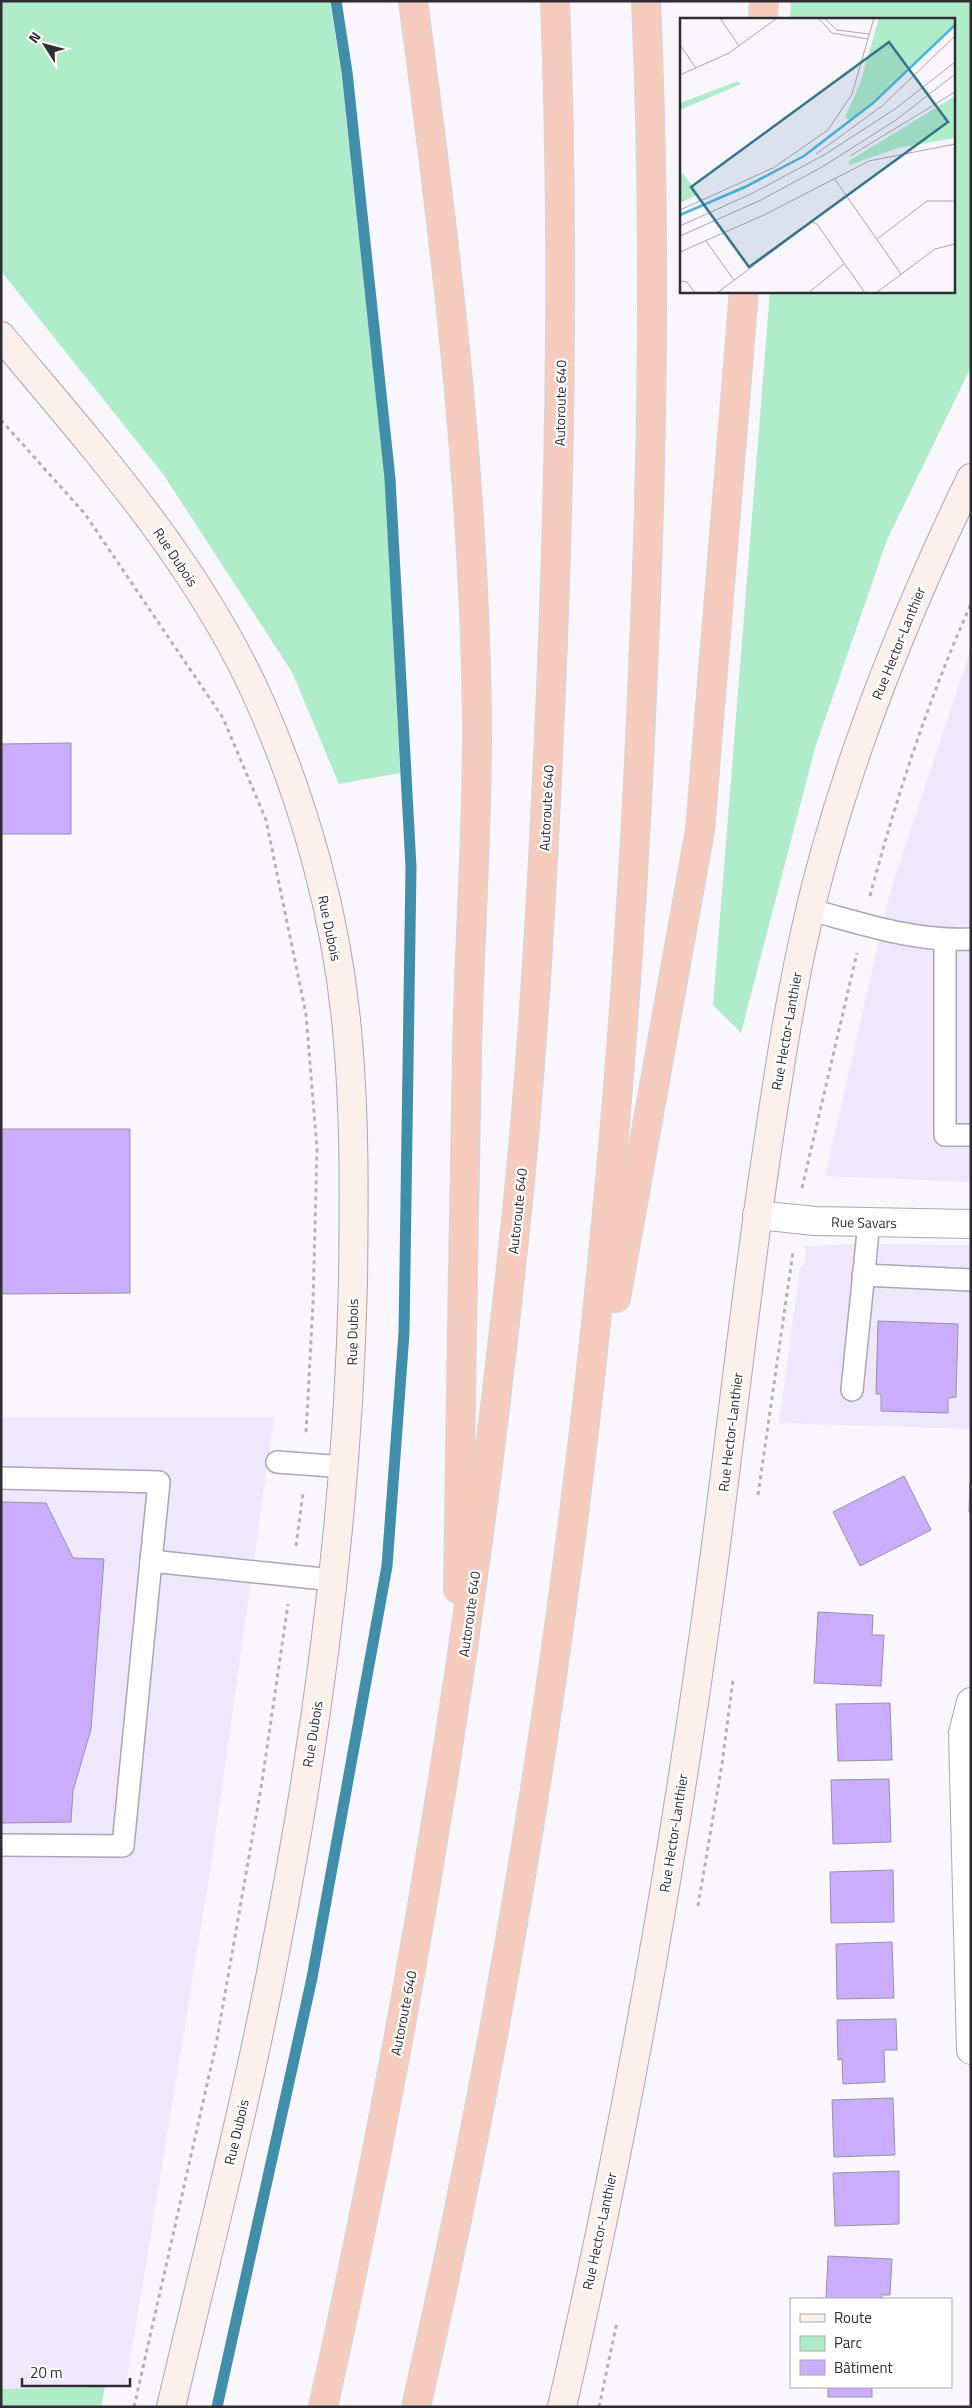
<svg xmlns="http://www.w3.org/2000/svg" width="972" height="2408" viewBox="0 0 972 2408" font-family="'Titillium Web',sans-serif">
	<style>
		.built { fill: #efe7fb }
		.green { fill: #afecc9 }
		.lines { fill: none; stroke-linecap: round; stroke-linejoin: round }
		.stream { stroke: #418eab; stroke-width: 11 }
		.building { fill: #caaefd; stroke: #9792a3 }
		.lane-casing { stroke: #aca5b6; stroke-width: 24 }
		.street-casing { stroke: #aca5b6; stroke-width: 30 }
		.secondary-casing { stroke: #aca5b6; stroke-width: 30 }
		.highway-casing { stroke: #d5d5d6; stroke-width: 30 }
		.path { stroke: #b4b1b8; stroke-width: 3; stroke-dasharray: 4 4; stroke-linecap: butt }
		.lane { stroke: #fff; stroke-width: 21 }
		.street { stroke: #fff; stroke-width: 28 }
		.secondary { stroke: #fcf0eb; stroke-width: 28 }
		.highway { stroke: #f5ccbd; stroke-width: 28 }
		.labels { text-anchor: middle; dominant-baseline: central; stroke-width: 4.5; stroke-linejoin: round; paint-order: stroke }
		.street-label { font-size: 14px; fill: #2f2c33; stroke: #fff }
		.inset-river { fill: none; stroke: #49b8de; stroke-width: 2.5 }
		.inset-road { fill: none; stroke: #a8a5ad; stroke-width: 1 }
		.view { fill: #36748a; fill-opacity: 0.15; stroke: #36748a; stroke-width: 2.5 }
		.inset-edge { fill: none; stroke: #2f2c33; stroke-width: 2.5 }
	</style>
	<rect width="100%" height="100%" fill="#f9f6fe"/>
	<g class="built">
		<path d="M971,649V1182L825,1176L890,893Z"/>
		<path d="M855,1244L971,1245V1429L779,1423L800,1268L805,1261V1246Z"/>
		<path d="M1,1417H274L210,1872L126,2386L1,2389Z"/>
	</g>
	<g class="green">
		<path d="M1,1H330L341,72L385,481L400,773L339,784L292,672L163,474L1,271Z"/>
		<path d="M791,1H971V367L887,540L815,748L741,1033L713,1005L770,291H953V19H790Z"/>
		<path d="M105,2387L101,2407H1V2389Z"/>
	</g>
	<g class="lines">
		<path class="stream" d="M217,2407L312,1978L387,1566L404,1333L411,867L390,479L347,72L336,1"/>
	</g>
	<g class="building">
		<path d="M71,743V834H1V744Z"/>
		<path d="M1,1129H130V1293L1,1294Z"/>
		<path d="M878,1321L958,1324L956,1397L948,1398V1413L881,1411V1394H876Z"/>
		<path d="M904,1476L931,1530L860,1566L833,1512Z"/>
		<path d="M970,1482H971V1512H969Z"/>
		<path d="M1,1502L46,1503L73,1558L104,1559L91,1729L73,1791L71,1822L1,1823Z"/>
		<path d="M818,1612L873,1615L872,1635H884L881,1686L814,1683Z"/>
		<path d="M890,1703L892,1760L838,1761L836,1704Z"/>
		<path d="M889,1779L891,1842L833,1844L831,1780Z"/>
		<path d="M893,1870L894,1922L831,1923L830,1872Z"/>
		<path d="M892,1942L894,1998L837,1999L836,1944Z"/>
		<path d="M896,2019L897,2050H884L885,2082L843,2084L842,2059L838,2060L837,2020Z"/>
		<path d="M893,2098L895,2155L834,2157L832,2100Z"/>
		<path d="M899,2171V2224L835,2226L833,2173Z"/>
		<path d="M828,2256L892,2259L890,2295H882V2299H826Z"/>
		<rect x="828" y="2387" width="44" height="10"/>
	</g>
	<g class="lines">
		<g class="lane-casing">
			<g id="lane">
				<path d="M811,910C864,924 915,942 971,939"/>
				<path d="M945,940V1135H971"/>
				<path d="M863,1275L971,1280"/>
				<path d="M852,1390L869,1222"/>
				<path d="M277,1462L345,1467"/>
				<path d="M1,1478L159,1482L151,1561"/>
				<path d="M1,1845L123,1846L151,1561L333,1580"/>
			</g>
		</g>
		<g class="street-casing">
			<g id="street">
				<path d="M757,1215L815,1221L971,1224"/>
				<path d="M971,1702L963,1733L971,2050"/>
			</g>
		</g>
		<g class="secondary-casing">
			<g id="secondary">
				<path d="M1,336C97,451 199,564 260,702C305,804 337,918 347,1030C355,1114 354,1198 353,1282C348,1506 319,1727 276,1947C247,2101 207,2254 171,2407"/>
				<path d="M562,2407C623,2142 671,1874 708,1605C728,1460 743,1315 764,1171C780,1062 796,954 826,849C862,721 913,598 971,478"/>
			</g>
		</g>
		<g class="highway-casing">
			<g id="highway">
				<path d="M413,1C445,239 474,477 477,717C478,830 469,941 467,1053C463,1232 461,1410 458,1589"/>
				<path d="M763,19L764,1"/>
				<path d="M616,1298L700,830L744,291"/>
				<path d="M323,2407C410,2019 474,1626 515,1230C532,1072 541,914 548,756C560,505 565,253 555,1"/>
				<path d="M416,2407C547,1837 620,1255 643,671C653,448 656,224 646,1"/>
			</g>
		</g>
		<g class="path">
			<path d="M1,420L85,514L223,718L266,820L306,1014L317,1149L313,1304L306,1434"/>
			<path d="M870,896C897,795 928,700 971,604"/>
			<path d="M802,1188L857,953"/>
			<path d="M758,1495L793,1252"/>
			<path d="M296,1546L303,1493"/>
			<path d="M698,1906L722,1764L733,1680"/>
			<path d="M134,2407L216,2045L262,1782L288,1604"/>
			<path d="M599,2407L617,2322"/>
		</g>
		<use href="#lane" class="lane"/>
		<use href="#street" class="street"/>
		<use href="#secondary" class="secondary"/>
		<use href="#highway" class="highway"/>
	</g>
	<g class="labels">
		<g class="street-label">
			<text transform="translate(560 403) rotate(-89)">Autoroute 640</text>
			<text transform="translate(176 557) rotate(56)">Rue Dubois</text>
			<text transform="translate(898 643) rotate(-68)">Rue Hector-Lanthier</text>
			<text transform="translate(546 808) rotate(-87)">Autoroute 640</text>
			<text transform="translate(330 928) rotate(78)">Rue Dubois</text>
			<text transform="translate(786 1031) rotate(-80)">Rue Hector-Lanthier</text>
			<text transform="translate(517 1211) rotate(-84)">Autoroute 640</text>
			<text transform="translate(864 1222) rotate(1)">Rue Savars</text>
			<text transform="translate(352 1332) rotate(-89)">Rue Dubois</text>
			<text transform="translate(730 1432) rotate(-83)">Rue Hector-Lanthier</text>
			<text transform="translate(469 1614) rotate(-82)">Autoroute 640</text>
			<text transform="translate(312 1734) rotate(-81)">Rue Dubois</text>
			<text transform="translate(673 1833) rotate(-81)">Rue Hector-Lanthier</text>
			<text transform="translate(403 2013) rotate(-79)">Autoroute 640</text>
			<text transform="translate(236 2132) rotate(-77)">Rue Dubois</text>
			<text transform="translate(599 2231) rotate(-78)">Rue Hector-Lanthier</text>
		</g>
	</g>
	<g transform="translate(680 18)">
		<rect width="275" height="275" fill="#f9f6fe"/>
		<path d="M199,0H275V6L170,104L165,99L180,66ZM58,63L61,66L0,92V85ZM275,78V120L218,130L169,147V143ZM0,152L19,176L0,185Z" fill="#afecc9"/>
		<path class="inset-river" d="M0,197L65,169L124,138L193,85L275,7"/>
		<path class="inset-road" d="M40,0L59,28M138,0L152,15L188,21M144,0L157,12L189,16M0,27L16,50M0,57L49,35L97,0M136,136L202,88L275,18M170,138L275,74M154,160L221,256M0,192L93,150L148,112L172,76L194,0M0,208L73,175L144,137L215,91L275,44M0,218L81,182L142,149L216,102L275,56M197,221L247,183H275M26,223L54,262M0,234L84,197L189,143L275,126M0,263L7,264L15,275M37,275L132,204L137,206L185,275M128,275L164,246M196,275L255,231L275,226"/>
		<path class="view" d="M209,24L268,104L69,249L11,169Z"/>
		<rect width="275" height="275" class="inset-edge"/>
	</g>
	<rect width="972" height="2408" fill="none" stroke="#2f2c33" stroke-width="5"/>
	<rect x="790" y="2298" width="162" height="90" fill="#ffffff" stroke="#acabad"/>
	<rect x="800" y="2314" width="25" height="8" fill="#fcf0eb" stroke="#acabad"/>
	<text x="834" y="2323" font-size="15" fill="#2f2c33">Route</text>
	<rect x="800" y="2336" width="25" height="15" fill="#afecc9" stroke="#acabad"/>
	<text x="834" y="2348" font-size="15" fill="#2f2c33">Parc</text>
	<rect x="800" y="2360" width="25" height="15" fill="#caaefd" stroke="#acabad"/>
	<text x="834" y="2373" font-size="15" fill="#2f2c33">Bâtiment</text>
	<g transform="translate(45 45) rotate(306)" stroke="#ffffff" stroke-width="4" paint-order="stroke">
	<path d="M0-4L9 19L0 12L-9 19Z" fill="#2f2c33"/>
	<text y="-8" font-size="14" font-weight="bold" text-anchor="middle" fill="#2f2c33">N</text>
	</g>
	<path d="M22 2378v8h108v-8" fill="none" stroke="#2f2c33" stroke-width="2.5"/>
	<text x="30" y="2378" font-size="15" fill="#2f2c33" stroke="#ffffff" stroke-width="4" paint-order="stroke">20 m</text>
</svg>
